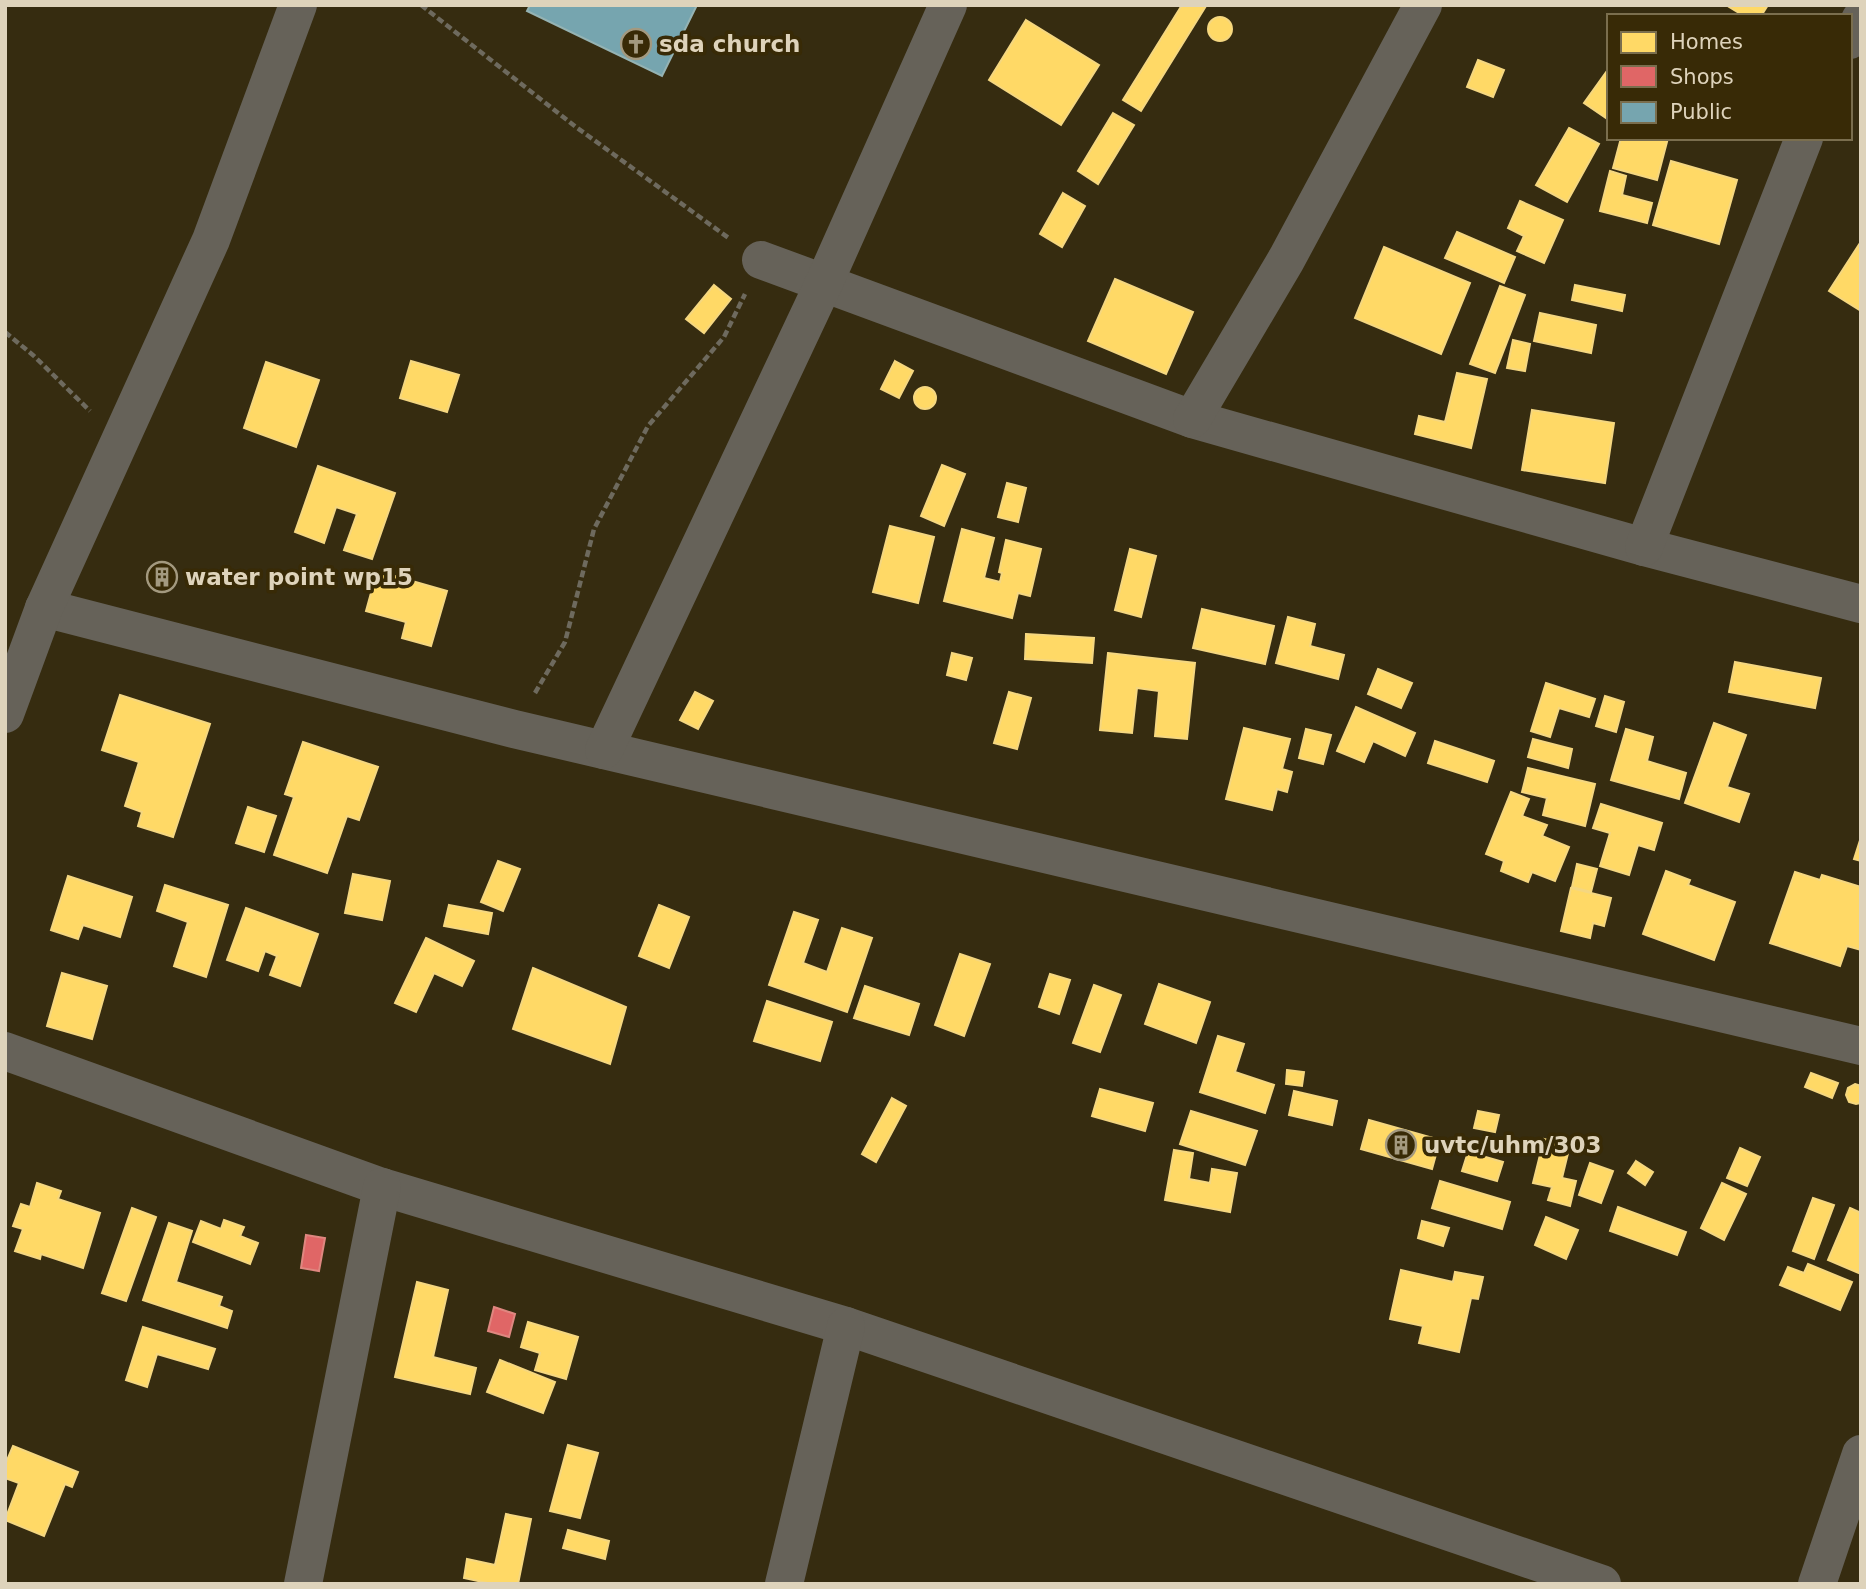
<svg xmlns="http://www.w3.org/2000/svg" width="1866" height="1589" viewBox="0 0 1866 1589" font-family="'DejaVu Sans',sans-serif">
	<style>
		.homes { fill: #ffd966; stroke: #f5d780; stroke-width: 2 }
		.shops { fill: #e06666; stroke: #df8780; stroke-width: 2 }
		.public { fill: #76a5af; stroke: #95b3b3; stroke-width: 2 }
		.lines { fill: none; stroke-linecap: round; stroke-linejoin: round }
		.path { stroke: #6e6a5e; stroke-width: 4.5; stroke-dasharray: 7 3.5; stroke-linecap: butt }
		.minor { stroke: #666259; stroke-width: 38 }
		.labels { text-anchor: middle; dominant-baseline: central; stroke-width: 7; stroke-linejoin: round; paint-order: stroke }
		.poi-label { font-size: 23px; font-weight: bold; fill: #ded3bb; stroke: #382a06; text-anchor: start }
	</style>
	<rect width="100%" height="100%" fill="#362c10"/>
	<g class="homes">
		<path d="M1182,5L1206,6L1141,111L1123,100Z"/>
		<path d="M1726,5H1768L1761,16H1744Z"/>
		<circle cx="1220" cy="29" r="12"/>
		<path d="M1026,20L1099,65L1061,125L989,80Z"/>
		<path d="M1478,60L1504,70L1493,97L1467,87Z"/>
		<path d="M1609,68V120L1584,103Z"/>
		<path d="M1113,113L1134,125L1098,184L1078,171Z"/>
		<path d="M1569,128L1599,144L1567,202L1536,185Z"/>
		<path d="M1621,138H1668L1657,180L1613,168Z"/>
		<path d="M1671,161L1737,180L1719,244L1653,225Z"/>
		<path d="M1610,171L1626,176L1622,195L1652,203L1647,223L1600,211Z"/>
		<path d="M1063,193L1085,206L1062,247L1040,234Z"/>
		<path d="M1520,201L1563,220L1544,263L1517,251L1524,236L1508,228Z"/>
		<path d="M1457,232L1515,257L1504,283L1445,258Z"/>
		<path d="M1860,243H1861V311L1829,291Z"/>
		<path d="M1384,247L1470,283L1441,354L1355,318Z"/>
		<path d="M1115,279L1193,312L1166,374L1088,341Z"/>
		<path d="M714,285L731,299L704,333L686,319Z"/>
		<path d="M1575,285L1625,295L1622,311L1572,300Z"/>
		<path d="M1500,286L1525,295L1495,373L1470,364Z"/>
		<path d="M1540,313L1596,325L1591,353L1534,341Z"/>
		<path d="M1513,340L1530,344L1525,371L1507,368Z"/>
		<path d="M411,361L459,375L447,412L400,398Z"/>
		<path d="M895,361L913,371L899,398L881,389Z"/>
		<path d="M266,362L319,380L296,447L244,428Z"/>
		<path d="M1457,373L1487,379L1471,448L1415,434L1419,416L1445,422Z"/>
		<circle cx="925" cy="398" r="11"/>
		<path d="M1532,410L1614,423L1605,483L1522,470Z"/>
		<path d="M942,465L965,474L944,526L921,516Z"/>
		<path d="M318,466L395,493L372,559L344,550L357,514L336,507L324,543L295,532Z"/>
		<path d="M1007,483L1026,488L1018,522L998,517Z"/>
		<path d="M890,526L934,537L918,603L873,592Z"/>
		<path d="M962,529L994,538L984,578L1000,582L1002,573L999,572L1006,540L1041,549L1030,596L1018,593L1012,618L944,601Z"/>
		<path d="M1130,549L1156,556L1141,617L1115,610Z"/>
		<path d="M156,565L174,572L167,590L149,583Z"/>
		<path d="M377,571L447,591L431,646L402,638L406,622L366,611Z"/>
		<path d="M1202,609L1274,626L1265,664L1193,648Z"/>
		<path d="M1288,617L1315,624L1310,646L1344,655L1338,679L1276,663Z"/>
		<path d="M1026,634L1094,638L1092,663L1025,659Z"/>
		<path d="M952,653L972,658L966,680L947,675Z"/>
		<path d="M1108,653L1195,663L1187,739L1155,736L1159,691L1137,688L1132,733L1100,730Z"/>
		<path d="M1735,662L1821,678L1815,708L1729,692Z"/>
		<path d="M1378,669L1412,683L1401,708L1368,694Z"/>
		<path d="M1546,683L1595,699L1589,717L1559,708L1550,737L1531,731Z"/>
		<path d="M695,692L713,701L698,729L680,720Z"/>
		<path d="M1009,692L1031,698L1017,749L994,743Z"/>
		<path d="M120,695L210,724L173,837L138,826L142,812L125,806L139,762L102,750Z"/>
		<path d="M1605,696L1624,702L1616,732L1596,726Z"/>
		<path d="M1356,707L1415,733L1405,756L1373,741L1364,762L1337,751Z"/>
		<path d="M1714,723L1746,735L1727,787L1749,794L1739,822L1685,803Z"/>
		<path d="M1244,728L1290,739L1282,769L1292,772L1287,792L1277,789L1272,810L1226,799Z"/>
		<path d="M1306,729L1331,735L1323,764L1299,758Z"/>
		<path d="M1626,729L1653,737L1647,761L1686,773L1679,799L1611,780Z"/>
		<path d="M1533,739L1572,749L1568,768L1528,757Z"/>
		<path d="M1435,741L1494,761L1487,782L1428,763Z"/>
		<path d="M303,742L378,767L359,820L347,816L327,873L274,855L294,797L285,794Z"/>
		<path d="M1528,768L1595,784L1585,826L1543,815L1547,798L1522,792Z"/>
		<path d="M1511,792L1529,799L1522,816L1547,825L1542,836L1569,847L1555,881L1532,872L1528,882L1501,871L1504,861L1486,854Z"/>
		<path d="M1601,804L1662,823L1654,850L1638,845L1629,875L1600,866L1610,833L1593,828Z"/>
		<path d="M248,807L276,816L264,852L236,843Z"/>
		<path d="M1861,837V861L1854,859Z"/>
		<path d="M498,861L520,869L503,911L481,902Z"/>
		<path d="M1577,864L1597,869L1591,892L1572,887Z"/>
		<path d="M1666,871L1690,880L1688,885L1735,902L1714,960L1643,934Z"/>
		<path d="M1795,872L1820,880L1822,875L1861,887V950L1847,946L1840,966L1770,943Z"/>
		<path d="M353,874L390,881L382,920L345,913Z"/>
		<path d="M68,876L132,897L120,937L83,925L78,939L51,930Z"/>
		<path d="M165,885L228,905L206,977L174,966L188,922L157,911Z"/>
		<path d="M1571,888L1611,898L1604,926L1593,923L1590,938L1561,931Z"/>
		<path d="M449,905L492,913L488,934L444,926Z"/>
		<path d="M659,905L689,917L669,968L639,956Z"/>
		<path d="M246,908L318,934L300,986L270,975L277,956L265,951L258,971L227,960Z"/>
		<path d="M794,912L818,920L803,963L827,972L842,928L872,938L847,1012L769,985Z"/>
		<path d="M426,938L474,961L462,986L434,973L416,1012L395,1003Z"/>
		<path d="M960,954L990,964L964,1036L935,1025Z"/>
		<path d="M533,968L626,1007L610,1064L513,1029Z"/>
		<path d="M62,973L107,986L92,1039L47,1026Z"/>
		<path d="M1050,974L1070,980L1059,1014L1039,1007Z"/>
		<path d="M1159,984L1210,1002L1196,1043L1145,1024Z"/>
		<path d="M1094,985L1121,995L1100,1052L1073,1043Z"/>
		<path d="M865,986L919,1004L909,1035L854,1018Z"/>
		<path d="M767,1001L832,1022L820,1061L754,1041Z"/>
		<path d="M1218,1036L1244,1044L1235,1072L1274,1085L1265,1113L1200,1092Z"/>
		<path d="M1287,1070L1304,1072L1302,1086L1286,1084Z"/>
		<path d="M1811,1073L1838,1083L1832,1098L1805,1087Z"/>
		<path d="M1855,1084L1861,1086V1103L1856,1104L1849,1102L1846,1095L1848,1088Z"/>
		<path d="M1100,1089L1153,1103L1145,1131L1092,1116Z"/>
		<path d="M1294,1091L1337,1101L1332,1125L1289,1115Z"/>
		<path d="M892,1098L906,1106L876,1162L862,1154Z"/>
		<path d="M1191,1111L1257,1131L1245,1165L1180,1144Z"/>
		<path d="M1478,1111L1499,1115L1495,1132L1474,1128Z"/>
		<path d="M1369,1120L1440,1140L1432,1169L1361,1149Z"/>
		<path d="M1544,1139L1570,1145L1562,1178L1576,1181L1570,1206L1548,1200L1552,1187L1533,1183Z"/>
		<path d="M1740,1148L1760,1157L1747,1186L1727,1178Z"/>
		<path d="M1174,1150L1193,1153L1189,1179L1210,1183L1212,1169L1237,1173L1230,1212L1165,1200Z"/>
		<path d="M1468,1152L1503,1162L1497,1181L1462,1171Z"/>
		<path d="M1636,1161L1653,1172L1645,1185L1628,1173Z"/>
		<path d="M1590,1163L1613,1171L1601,1203L1579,1195Z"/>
		<path d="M1440,1181L1510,1202L1502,1229L1432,1208Z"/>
		<path d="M37,1183L61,1191L58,1199L100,1213L83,1268L41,1254L40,1259L15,1251L23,1229L13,1226L21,1204L30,1207Z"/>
		<path d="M1722,1183L1746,1194L1724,1240L1701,1228Z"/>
		<path d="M1813,1198L1834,1205L1814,1259L1793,1251Z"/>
		<path d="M1618,1207L1686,1232L1677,1255L1610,1231Z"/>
		<path d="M132,1208L156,1217L126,1301L102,1293Z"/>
		<path d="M1850,1208L1861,1213V1274L1828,1260Z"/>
		<path d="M1546,1217L1578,1230L1566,1259L1535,1245Z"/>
		<path d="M224,1220L244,1227L240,1236L258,1243L250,1264L193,1242L201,1221L221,1229Z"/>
		<path d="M1422,1221L1449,1228L1443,1246L1418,1238Z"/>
		<path d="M169,1223L192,1231L176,1282L222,1297L219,1306L232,1311L227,1328L143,1300Z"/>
		<path d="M1808,1264L1852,1282L1840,1310L1780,1285L1788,1267L1804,1273Z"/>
		<path d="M1401,1270L1453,1282L1455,1272L1483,1277L1478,1299L1471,1298L1459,1352L1419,1343L1423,1326L1390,1319Z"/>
		<path d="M417,1282L448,1290L433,1357L476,1368L470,1394L395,1377Z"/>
		<path d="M528,1322L578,1337L566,1379L535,1370L540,1353L521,1347Z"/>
		<path d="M143,1327L215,1349L208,1369L157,1354L147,1387L126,1380Z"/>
		<path d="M500,1360L555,1382L543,1413L487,1392Z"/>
		<path d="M568,1445L598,1453L580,1518L550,1511Z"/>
		<path d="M13,1446L78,1472L72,1487L65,1484L44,1536L5,1520L19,1483L5,1478V1465Z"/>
		<path d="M506,1514L531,1519L518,1584H492L464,1578L467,1559L495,1565Z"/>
		<path d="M568,1530L609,1541L605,1559L563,1548Z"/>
	</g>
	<g class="shops">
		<path d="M306,1235L325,1238L319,1271L301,1268Z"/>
		<path d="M494,1307L515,1314L509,1337L488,1331Z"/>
	</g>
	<path class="public" d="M530,5H697L662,76L527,11Z"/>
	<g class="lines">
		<g class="path">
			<path d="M421,5L576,127L730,239"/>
			<path d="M5,332L34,356L90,411"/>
			<path d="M535,693L565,642L594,529L648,426L724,337L745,294"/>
		</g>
		<g class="minor">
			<path d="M1850,40L1861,18"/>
			<path d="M761,260L1192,419L1644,547L1861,604"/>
			<path d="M1192,419L1286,260L1423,5"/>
			<path d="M1644,547L1804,138"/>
			<path d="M44,608L514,729L1861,1046"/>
			<path d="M5,714L44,608L211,240L298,5"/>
			<path d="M604,750L824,283L948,5"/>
			<path d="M5,1051L382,1187L846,1326L1602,1584"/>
			<path d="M303,1584L382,1187"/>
			<path d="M784,1584L846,1326"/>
			<path d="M1817,1584L1861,1454"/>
		</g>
	</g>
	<defs>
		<g id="church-ring" transform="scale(1.575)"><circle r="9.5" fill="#382a06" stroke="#a3997f" stroke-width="1.5"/><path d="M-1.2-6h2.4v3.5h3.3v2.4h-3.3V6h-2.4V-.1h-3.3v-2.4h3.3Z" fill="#a3997f"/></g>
		<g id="building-ring" transform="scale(1.575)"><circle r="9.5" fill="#382a06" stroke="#a3997f" stroke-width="1.5"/><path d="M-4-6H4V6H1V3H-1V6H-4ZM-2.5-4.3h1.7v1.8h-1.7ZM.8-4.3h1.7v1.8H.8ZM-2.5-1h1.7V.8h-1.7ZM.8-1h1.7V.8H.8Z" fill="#a3997f"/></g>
	</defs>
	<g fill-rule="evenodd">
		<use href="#church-ring" x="636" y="44"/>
		<use href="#building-ring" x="162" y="577"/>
		<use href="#building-ring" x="1401" y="1145"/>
	</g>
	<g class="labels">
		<g class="poi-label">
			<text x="659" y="44">sda church</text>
			<text x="185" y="577">water point wp15</text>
			<text x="1424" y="1145">uvtc/uhm/303</text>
		</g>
	</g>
	<rect width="1866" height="1589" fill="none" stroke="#ded3bb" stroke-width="14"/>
	<rect x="1607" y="14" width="245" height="126" fill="#382a06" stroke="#7a6e4e" stroke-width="2"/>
	<rect x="1621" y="32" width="35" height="21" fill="#ffd966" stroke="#7a6e4e" stroke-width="2"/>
	<text x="1670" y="49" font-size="21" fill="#ded3bb">Homes</text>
	<rect x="1621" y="66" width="35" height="21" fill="#e06666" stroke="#7a6e4e" stroke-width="2"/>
	<text x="1670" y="84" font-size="21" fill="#ded3bb">Shops</text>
	<rect x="1621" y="102" width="35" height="21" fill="#76a5af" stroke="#7a6e4e" stroke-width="2"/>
	<text x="1670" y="119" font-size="21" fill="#ded3bb">Public</text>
</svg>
